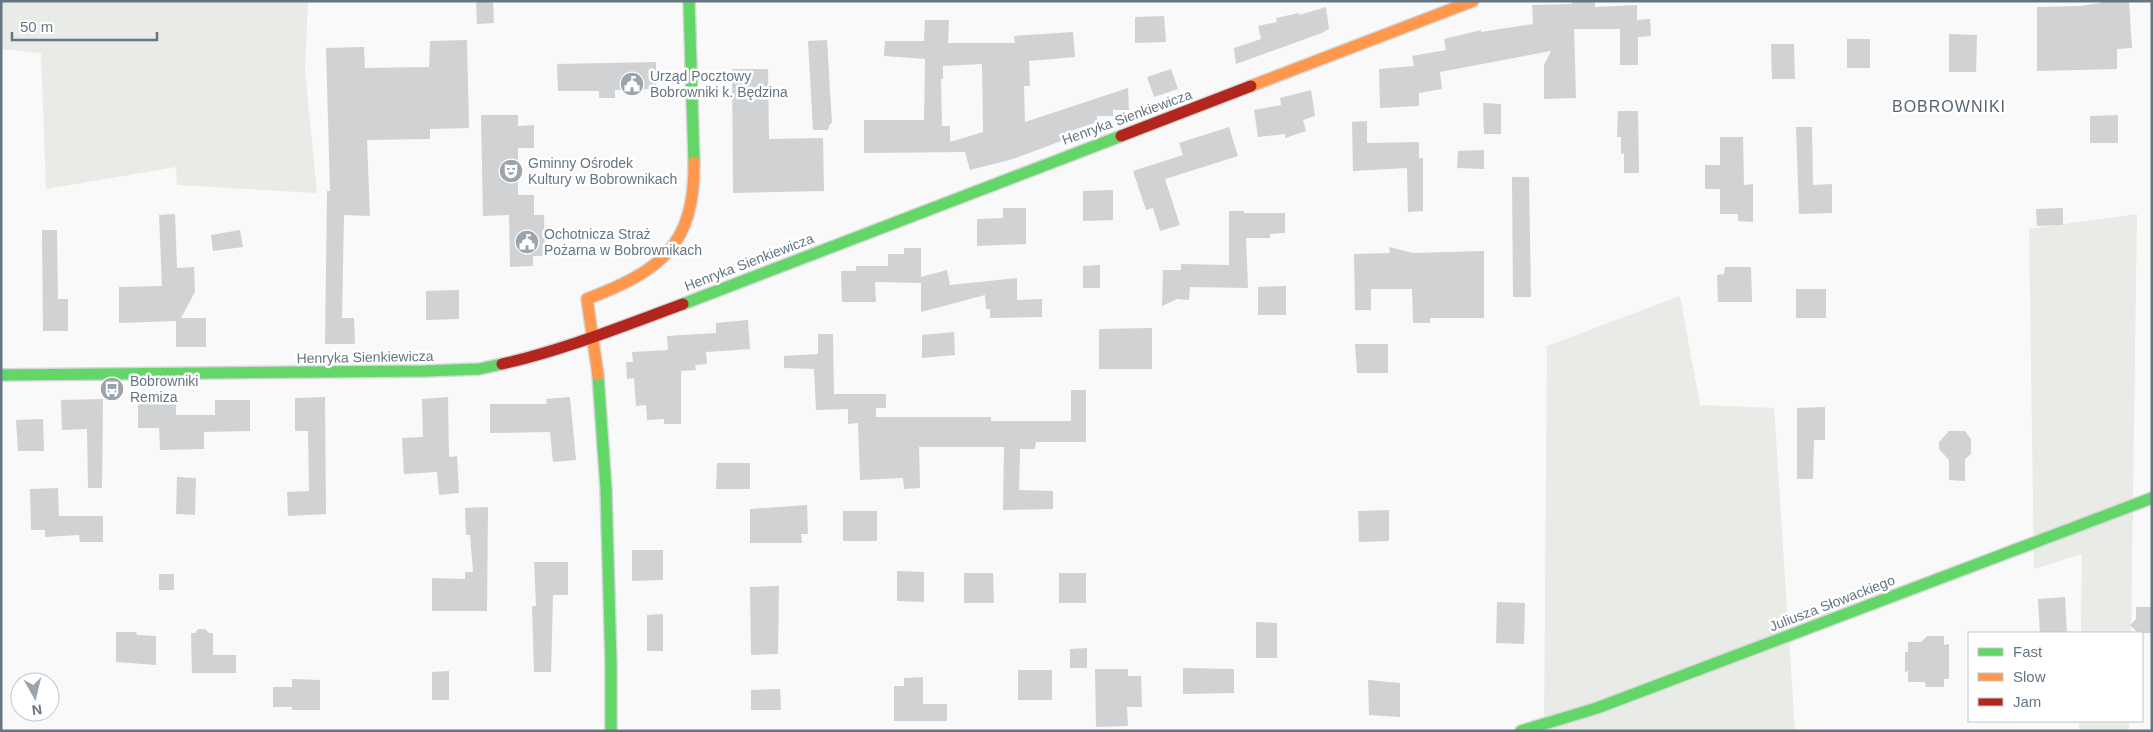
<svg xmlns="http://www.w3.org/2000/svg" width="2153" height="732" viewBox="0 0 2153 732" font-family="Arial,sans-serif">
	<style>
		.green { fill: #e8ebe6 }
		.building { fill: #d0d2d3; fill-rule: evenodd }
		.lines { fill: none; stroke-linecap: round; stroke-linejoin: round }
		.fast-casing { stroke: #d5d6d7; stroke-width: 14 }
		.slow-casing { stroke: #d5d6d7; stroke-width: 14 }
		.jam-casing { stroke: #d5d6d7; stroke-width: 14 }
		.fast { stroke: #63d668; stroke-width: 11 }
		.slow { stroke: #ff974d; stroke-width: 11 }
		.jam { stroke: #b3261e; stroke-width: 11 }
		.labels { text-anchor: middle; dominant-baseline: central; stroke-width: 5; stroke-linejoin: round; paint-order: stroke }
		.poi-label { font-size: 14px; fill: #657683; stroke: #fff; text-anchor: start }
		.street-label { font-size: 14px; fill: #657683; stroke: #fff }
		.quarter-label { font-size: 16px; letter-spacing: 1px; fill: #57646e; stroke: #fff }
	</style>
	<rect width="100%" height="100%" fill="#f9f9f9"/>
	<g class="green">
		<path d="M1,1H308L305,70L317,193L177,185L176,167L46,189L41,53L1,49Z"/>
		<path d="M2137,214L2131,633H2081L2082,554L2034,569L2029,229Z"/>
		<path d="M1680,296L1700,405L1774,408L1795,731H1544L1547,346Z"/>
		<rect x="2079" y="721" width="50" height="10"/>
	</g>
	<g class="building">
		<path d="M476,1H493L494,23L477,24Z"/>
		<path d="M1572,1H1595V7L1637,5V20L1650,19L1651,36L1638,37V65H1620V29H1574L1576,98L1544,99V65L1551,51L1440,72L1442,89L1419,93V106L1380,108L1379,69L1414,66L1412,56L1446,50L1444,39L1481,30V32L1533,24L1532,5L1572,4Z"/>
		<path d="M2101,1H2129L2132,48L2117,49V69L2037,71V7L2080,6L2101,3Z"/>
		<path d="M1326,7L1329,29L1322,33L1236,64L1234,48L1261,39L1258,26L1277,22L1276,18L1299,13V15Z"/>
		<path d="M1164,16L1166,42L1135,43V17Z"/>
		<path d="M925,20H949L948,43H1015L1014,36L1073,32L1075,57L1029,61L1030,86H1024L1025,122L1128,88L1129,110H1114L1113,108V116H1097V122L1059,135L1061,141L1013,159L970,170L965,152L864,153V120H924L925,59L884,56L885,41H924ZM982,64L983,132L950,142V126H942L941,79H943V66Z"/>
		<path d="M1949,34L1977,35L1976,72H1949Z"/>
		<rect x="1847" y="39" width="23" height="29"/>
		<path d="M467,40L469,128L430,129V139L367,140L370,216L344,215L342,318H354L355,344H325L327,191H330L326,48L364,47L365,68L429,67L430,41Z"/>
		<path d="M827,40L832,123L830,124L828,130H813L808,41Z"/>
		<path d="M1771,44H1794L1795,79H1772Z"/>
		<path d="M656,62V89L615,90V98H599V91H558L557,64Z"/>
		<path d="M732,69H768L769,139L823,138L824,191L733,193Z"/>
		<path d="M1171,69L1178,89L1154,97L1147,77Z"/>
		<path d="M1311,90L1315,116L1303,120L1306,131L1285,138V134L1258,137L1254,110L1281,105L1280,98Z"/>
		<path d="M1483,103L1501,104V134H1484Z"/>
		<path d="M1618,111H1638L1639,173H1624V153L1621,154V137H1617Z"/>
		<path d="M481,115H518V126L534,125V148H518V195H534V215H544L545,256H533V266L510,267L509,215L483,216Z"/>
		<path d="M2118,115V143H2090V116Z"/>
		<path d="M1367,121V143L1419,142V158H1423V211L1408,212L1407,168L1353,171L1352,122Z"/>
		<path d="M1229,127L1238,156L1165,179L1180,225L1160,231L1153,208L1146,210L1133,171L1183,155L1179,143Z"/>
		<path d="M1796,127H1812L1813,185L1832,184V213L1799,214Z"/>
		<path d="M1720,137H1743L1744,185L1753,184V222L1738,221V214H1720V189H1705V165H1720Z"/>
		<path d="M1484,150V169L1457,168L1458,151Z"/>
		<path d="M1512,177H1529L1531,297H1513Z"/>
		<path d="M1113,190V220L1083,221V191Z"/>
		<path d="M1003,208H1026V244L977,246V219L1003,218Z"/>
		<path d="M2063,208V225L2037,226L2036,209Z"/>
		<path d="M1229,211H1244V213H1285V233L1270,234V238H1246L1248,288L1190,287L1189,300L1177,299L1162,306L1163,270H1181V264L1229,265Z"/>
		<path d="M175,214L177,268L194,267L195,292L181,318H206V347H176V321L119,323V287L162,286L159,215Z"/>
		<path d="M42,230H57L58,299H68V331H43Z"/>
		<path d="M240,230L243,247L213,251L211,235Z"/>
		<path d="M1389,247L1413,253L1484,251V318H1430V323H1413L1412,289H1371V310H1355L1354,254L1390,253Z"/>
		<path d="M904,248H921V277L947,270L950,285L1017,278V300L1042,299V317L990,318V309H986L985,295L921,312V283L875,282L876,302H842L841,271H856V266H888V254H904Z"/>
		<path d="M1100,265V288H1083V266Z"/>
		<path d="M1725,267H1751L1752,302H1718L1717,275L1724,274Z"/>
		<path d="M1286,286V315H1258V287Z"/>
		<rect x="1796" y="289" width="30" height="29"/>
		<path d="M459,290V319L426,320V291Z"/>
		<path d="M748,320L750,349L706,352L707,364L695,365L696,370L681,371V424H664V419L647,420L646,405L636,406L634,378L627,379L626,362H633L632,352L668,350L667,336L716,333V323Z"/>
		<path d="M1152,328V369H1099V329Z"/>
		<path d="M954,332L955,355L922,358V335Z"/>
		<path d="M818,334H833L834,394H886V408H876V417H991V421H1071V390H1086V442H1036L1035,449H1020L1019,490L1053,491V509L1003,510L1004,447H919L920,488L904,489L903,478L860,480L858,423L848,424V409L816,410L814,369L784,368V356L818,354Z"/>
		<path d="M1355,344H1388V373H1357Z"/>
		<path d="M325,397L326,514L288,516L287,492L309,491L308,431H295V398Z"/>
		<path d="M448,397L449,457L457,456L459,493L439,495L437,472L404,474L402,438L423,437L422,399Z"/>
		<path d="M570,397L576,460L553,462L550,432L490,433V404H547L546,399Z"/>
		<path d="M103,399L102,488H88L87,429L62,430L61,400Z"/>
		<path d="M138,399H176V415H215V400H250V431L204,432V449L160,450L159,428H138Z"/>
		<path d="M1825,407V440H1814L1813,479H1797V408Z"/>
		<path d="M43,419L44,451H18L16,420Z"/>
		<path d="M1949,431H1965L1971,439V454L1965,459V481L1949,480V460L1939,449V442Z"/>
		<path d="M717,463H750V489H716Z"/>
		<path d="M177,477L196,478L195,515L176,514Z"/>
		<path d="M58,488L59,516H103V542H80L79,535L45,537V530H31L30,489Z"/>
		<path d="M807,505L808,534H801L802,543H750V509Z"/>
		<path d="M488,507L487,611H432V578L465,579V572H473L470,535H466L465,508Z"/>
		<path d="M1389,510V541L1359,542L1358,511Z"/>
		<rect x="843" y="511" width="34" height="30"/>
		<path d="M632,550H663V580L632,581Z"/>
		<path d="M534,562H568V595H553L551,672H534L532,606H536Z"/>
		<path d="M897,571L924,572V602L897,601Z"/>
		<path d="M964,573H993L994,603H964Z"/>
		<rect x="1059" y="573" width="27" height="30"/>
		<rect x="159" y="574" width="15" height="16"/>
		<path d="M779,586L778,654L751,655L750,587Z"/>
		<path d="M2065,597L2067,633H2040L2038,599Z"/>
		<path d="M1497,602L1525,603L1524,644L1496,643Z"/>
		<path d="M2136,607H2152V633H2138L2130,625L2136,619Z"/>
		<path d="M663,614V651H647V615Z"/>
		<path d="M1256,622L1277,623V658H1256Z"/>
		<path d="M198,629H205L209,633H213V655H236V673H192L191,633H195Z"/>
		<path d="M116,632H136L137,635L156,636V665L116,662Z"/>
		<path d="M1927,636H1944V645L1949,644V679H1944V687H1926L1925,682H1908V671L1905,672V652H1908V642H1921Z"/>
		<path d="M1087,648V668H1070V649Z"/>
		<path d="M1183,668L1234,669V693L1183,694Z"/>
		<path d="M1095,669H1128V676H1141L1142,707H1127L1128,726L1096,727Z"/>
		<rect x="1018" y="670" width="34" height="30"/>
		<path d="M449,671V700H432V672Z"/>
		<path d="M923,677V704H947V721H894V686H904V678Z"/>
		<path d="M292,679L320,680V710H292V707H273V687H292Z"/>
		<path d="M1368,680L1400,683V717L1369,715Z"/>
		<path d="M780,689L781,710H751V690Z"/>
	</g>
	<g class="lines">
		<g class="fast-casing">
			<g id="fast">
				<path d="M689,1L694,162"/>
				<path d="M683,304L1121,136"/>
				<path d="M1,375L426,371L479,369L502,364"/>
				<path d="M598,375L606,489L611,664V731"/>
				<path d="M1521,731L1597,708L2152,498"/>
			</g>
		</g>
		<g class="slow-casing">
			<g id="slow">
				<path d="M1251,86L1473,1"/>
				<path d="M598,375L587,299C660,271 695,246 694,162"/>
			</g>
		</g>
		<g class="jam-casing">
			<g id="jam">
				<path d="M1121,136L1251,86"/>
				<path d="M502,364C564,350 623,326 683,304"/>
			</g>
		</g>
		<use href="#fast" class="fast"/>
		<use href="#slow" class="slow"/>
		<use href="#jam" class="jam"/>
	</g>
	<defs>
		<g id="civic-disc" transform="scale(1.25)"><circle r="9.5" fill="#99a4ac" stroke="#fff"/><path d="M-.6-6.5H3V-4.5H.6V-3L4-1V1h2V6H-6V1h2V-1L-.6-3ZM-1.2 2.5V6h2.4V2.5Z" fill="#fff"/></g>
		<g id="theatre-disc" transform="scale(1.25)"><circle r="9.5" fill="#99a4ac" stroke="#fff"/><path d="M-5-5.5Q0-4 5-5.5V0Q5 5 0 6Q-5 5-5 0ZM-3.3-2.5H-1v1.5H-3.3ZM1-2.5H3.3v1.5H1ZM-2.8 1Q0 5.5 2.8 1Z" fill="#fff"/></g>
		<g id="bus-disc" transform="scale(1.25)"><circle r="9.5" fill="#99a4ac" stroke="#fff"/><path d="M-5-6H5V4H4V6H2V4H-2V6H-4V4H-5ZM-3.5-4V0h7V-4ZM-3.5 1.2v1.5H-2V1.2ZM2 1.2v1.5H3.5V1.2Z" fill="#fff"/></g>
	</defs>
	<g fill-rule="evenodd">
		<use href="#civic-disc" x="632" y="84"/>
		<use href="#theatre-disc" x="511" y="171"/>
		<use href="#civic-disc" x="527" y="242"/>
		<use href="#bus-disc" x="112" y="389"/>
	</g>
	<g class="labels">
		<g class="poi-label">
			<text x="650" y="76">Urząd Pocztowy<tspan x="650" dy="16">Bobrowniki k. Będzina</tspan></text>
			<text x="528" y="163">Gminny Ośrodek<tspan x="528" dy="16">Kultury w Bobrownikach</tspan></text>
			<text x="544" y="234">Ochotnicza Straż<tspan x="544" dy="16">Pożarna w Bobrownikach</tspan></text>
			<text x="130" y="381">Bobrowniki<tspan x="130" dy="16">Remiza</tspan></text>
		</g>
		<g class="street-label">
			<text transform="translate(1127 117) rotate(-20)">Henryka Sienkiewicza</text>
			<text transform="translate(749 262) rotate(-21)">Henryka Sienkiewicza</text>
			<text transform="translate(365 357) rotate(-1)">Henryka Sienkiewicza</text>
			<text transform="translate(1832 603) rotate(-21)">Juliusza Słowackiego</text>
		</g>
		<g class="quarter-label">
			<text x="1949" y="106">BOBROWNIKI</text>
		</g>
	</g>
	<rect width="2153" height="732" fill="none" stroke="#657683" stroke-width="5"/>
	<rect x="1968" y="632" width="175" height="90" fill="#ffffff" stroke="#c1c8cd"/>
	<rect x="1978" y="648" width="25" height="8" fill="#63d668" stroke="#c1c8cd"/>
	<text x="2013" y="657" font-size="15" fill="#657683">Fast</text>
	<rect x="1978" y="673" width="25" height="8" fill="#ff974d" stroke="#c1c8cd"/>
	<text x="2013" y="682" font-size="15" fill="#657683">Slow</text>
	<rect x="1978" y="698" width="25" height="8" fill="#b3261e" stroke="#c1c8cd"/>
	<text x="2013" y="707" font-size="15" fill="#657683">Jam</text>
	<g transform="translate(35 697) rotate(172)"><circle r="24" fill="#ffffff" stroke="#c1c8cd"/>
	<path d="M0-4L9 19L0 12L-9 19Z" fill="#99a4ac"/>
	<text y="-8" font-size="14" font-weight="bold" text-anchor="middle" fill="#657683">N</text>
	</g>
	<path d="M12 32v8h145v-8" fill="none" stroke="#657683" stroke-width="2.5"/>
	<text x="20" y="32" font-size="15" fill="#657683" stroke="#ffffff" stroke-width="4" paint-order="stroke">50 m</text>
</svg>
